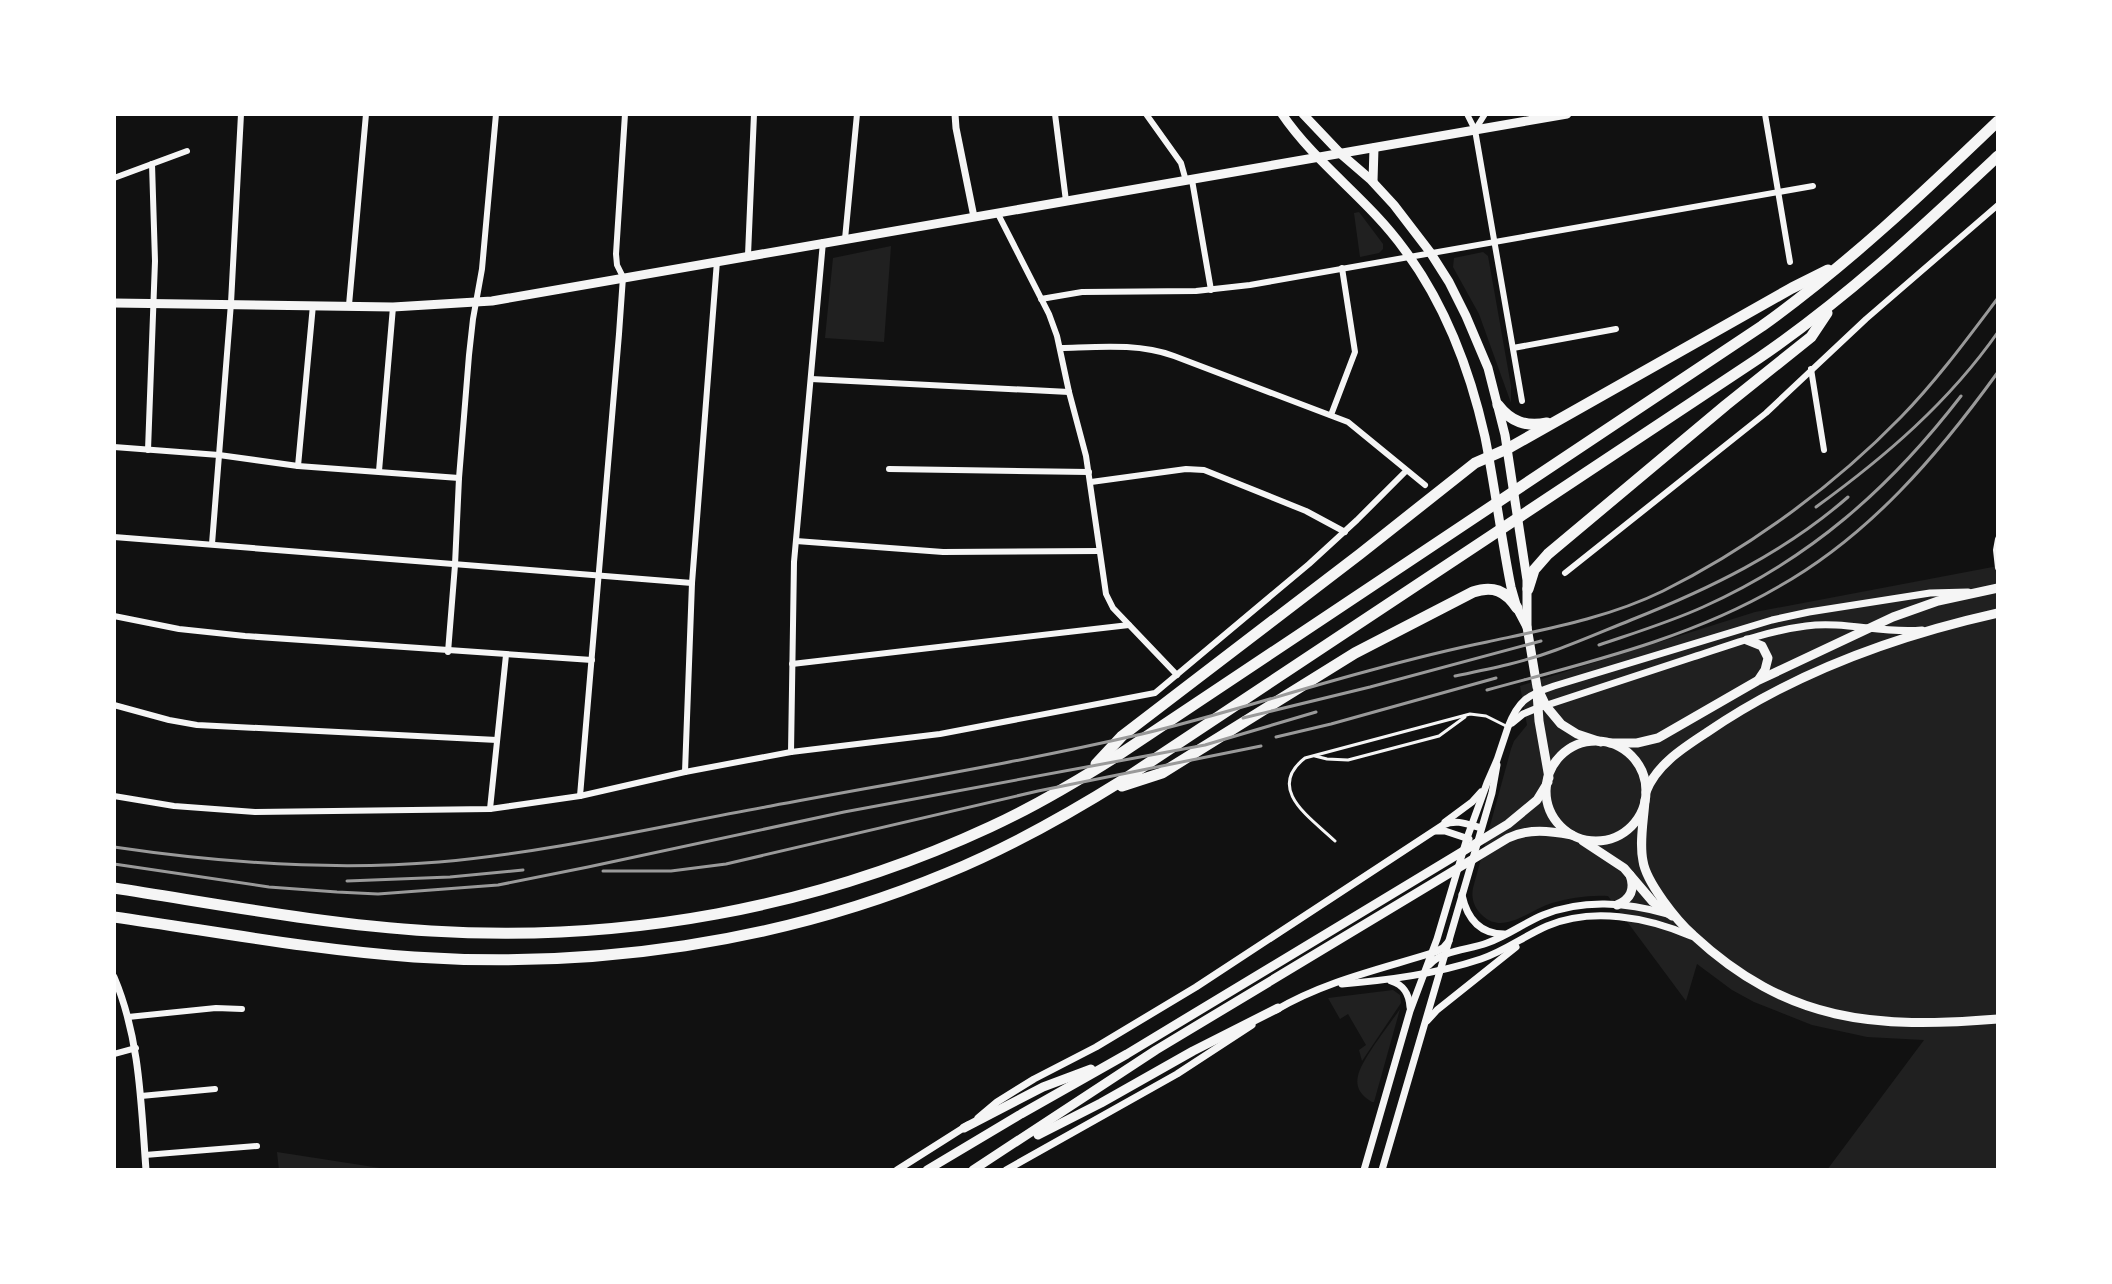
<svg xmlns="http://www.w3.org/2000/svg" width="2112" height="1284" viewBox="0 0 2112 1284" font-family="'Space Grotesk',sans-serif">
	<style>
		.green { fill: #202020 }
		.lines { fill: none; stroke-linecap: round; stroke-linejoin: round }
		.service { stroke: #f5f5f5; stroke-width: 3 }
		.minor { stroke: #f5f5f5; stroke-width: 6 }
		.tertiary { stroke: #f5f5f5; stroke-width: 7 }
		.primary { stroke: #f5f5f5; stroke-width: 9 }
		.motorway { stroke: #f5f5f5; stroke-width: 11 }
		.rail { stroke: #9a9a9a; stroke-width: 3 }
	</style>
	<rect width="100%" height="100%" fill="#111"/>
	<g class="green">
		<path d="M1359,212L1383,244V249L1379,253L1360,257L1354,213Z"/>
		<path d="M891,246L884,342L825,338L833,258Z"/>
		<path d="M1483,252L1488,256L1511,386V403L1479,314L1453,267L1454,258Z"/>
		<path d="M1998,566V1170H1827L1924,1040L1867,1037L1812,1025L1754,1002L1732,990L1697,964L1686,1001L1608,896C1588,895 1570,898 1552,903C1529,910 1504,935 1483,916C1474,908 1471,899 1473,888L1511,749L1514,741L1527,725L1520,686L1755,612Z"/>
		<path d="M1393,990L1400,995L1401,1003L1362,1061L1359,1050L1366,1045L1348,1014L1340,1019L1328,998Z"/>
		<path d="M1400,1009L1374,1102H1372C1362,1096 1355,1088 1358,1076C1361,1060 1390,1024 1400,1009Z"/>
		<path d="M277,1152L393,1170H279Z"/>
	</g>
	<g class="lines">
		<g class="service">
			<path d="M1315,756L1327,759L1348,760L1439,736L1465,717"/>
			<path d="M1335,841C1311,818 1265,789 1305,758L1470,714L1486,716L1508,727"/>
		</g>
		<g class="minor">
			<path d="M1055,114L1066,201"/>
			<path d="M1146,114L1181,163L1186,181"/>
			<path d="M1467,114L1475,130L1522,401"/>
			<path d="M1765,114L1790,262"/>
			<path d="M1475,130L1485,114"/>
			<path d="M114,178L187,151"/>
			<path d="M1192,180L1211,290"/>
			<path d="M998,214L1049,314L1057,336L1069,392L1086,456L1106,594L1113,608L1177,675"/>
			<path d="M845,239L857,114"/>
			<path d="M748,255L754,114"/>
			<path d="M1041,299L1082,292L1196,291L1250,285L1813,186"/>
			<path d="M349,305L366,114"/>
			<path d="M1061,348C1099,347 1138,343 1174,356L1348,422L1425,485"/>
			<path d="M1513,348L1616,329"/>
			<path d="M1811,369L1824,450"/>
			<path d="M811,379L1069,392"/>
			<path d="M1331,415L1355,352L1342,268"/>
			<path d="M114,447L219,455L298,466L459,478"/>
			<path d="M148,450L155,261L152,164"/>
			<path d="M298,466L313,305"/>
			<path d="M889,469L1089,472"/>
			<path d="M379,471L393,307"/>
			<path d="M1091,482L1186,469L1204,470L1306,511L1345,532"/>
			<path d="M114,537L692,583"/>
			<path d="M1998,539L1996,550L1998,568"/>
			<path d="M796,541L943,552L1099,551"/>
			<path d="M212,544L231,303L241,114"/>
			<path d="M1565,573L1766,413L1866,319L1998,205"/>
			<path d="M114,616L179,629L245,636L592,660"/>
			<path d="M448,652L455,565L459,478L469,355L473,319L482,269L496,114"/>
			<path d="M792,664L1129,625"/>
			<path d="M114,705L169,720L197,725L497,740"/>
			<path d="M791,752L794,562L823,242"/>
			<path d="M685,772L692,583L717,261"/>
			<path d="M114,796L174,806L255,812L490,809L580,796L685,772L791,752L940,734L1155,693L1309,564L1357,520L1406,471"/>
			<path d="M580,796L619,334L623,277L617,265L616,254L625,114"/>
			<path d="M490,809L506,655"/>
			<path d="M128,1017L216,1008L242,1009"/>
			<path d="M114,1054L136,1048"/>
			<path d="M141,1096L215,1089"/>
			<path d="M145,1155L257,1146"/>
		</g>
		<g class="tertiary">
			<path d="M955,114L956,128L974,217"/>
			<path d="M1512,723L1523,714L1535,709C1588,692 1640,674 1693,657C1730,645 1767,631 1806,626C1845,621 1883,634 1922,630"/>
			<path d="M1445,822L1472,802L1481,792"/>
			<path d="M1435,831H1445L1469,839"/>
			<path d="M1462,895C1467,918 1479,934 1504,934"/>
			<path d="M1429,965C1443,950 1468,950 1487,943C1507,936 1524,923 1543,915C1582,899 1627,902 1667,914"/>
			<path d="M114,977C140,1038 141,1104 146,1170"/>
			<path d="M1391,981C1404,985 1409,994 1410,1007"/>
			<path d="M1342,984C1389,980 1436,974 1481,959C1505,951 1524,936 1547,926C1592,907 1647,917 1691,936"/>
			<path d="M1276,1010C1325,981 1381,969 1435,952L1443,948L1449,941"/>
			<path d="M1427,1021L1437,1010L1516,947"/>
			<path d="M978,1118L997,1102L1034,1079L1096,1047L1196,987L1443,825C1457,819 1467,824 1481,828"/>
			<path d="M897,1170L968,1125"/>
			<path d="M1006,1170L1177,1074L1252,1025"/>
			<path d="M1364,1170L1410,1011L1437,939L1467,838L1487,783L1497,760L1508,727C1518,701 1527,695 1554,686L1772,620L1809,612L1930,593L1968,592"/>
			<path d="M1382,1170L1492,793L1497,765"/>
		</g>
		<g class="primary">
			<path d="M1282,114C1316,164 1368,199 1404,249C1445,304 1470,370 1485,437C1495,487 1501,537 1511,587L1517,608L1527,627"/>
			<path d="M1303,114L1341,154L1370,179L1394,205L1430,252L1449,282L1466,316L1488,368L1505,435L1527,580V627L1537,687L1546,706L1561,724L1577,734L1601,742"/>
			<path d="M1373,181L1374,148"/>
			<path d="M114,303L393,307L492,301L1567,114"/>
			<path d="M1747,640L1762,646L1768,658L1765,670L1759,679"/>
			<path d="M1537,693L1539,721L1549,778"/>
			<circle cx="1596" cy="791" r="50"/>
			<path d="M1610,743H1637L1658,738L1757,681L1893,617L1938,601L1998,588"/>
			<path d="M1646,792C1656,765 1683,748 1706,733C1793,673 1895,636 1998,613"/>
			<path d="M1645,800C1644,819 1639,842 1643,861C1646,882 1677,921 1693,935C1788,1023 1875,1029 1998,1019"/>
			<path d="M1583,841L1624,868L1653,902L1672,916"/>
			<path d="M1617,905C1631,899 1635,889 1630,875"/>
			<path d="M964,1128L1043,1087L1091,1069"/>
			<path d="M1038,1135L1101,1103L1193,1051L1278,1008"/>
			<path d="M927,1170L1021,1114L1127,1054L1508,824L1537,800L1548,782"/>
			<path d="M973,1170L1156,1050L1508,838C1529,828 1550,831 1572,835"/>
		</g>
		<g class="motorway">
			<path d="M1498,405C1511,422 1526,427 1547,423"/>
			<path d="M1528,589L1534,570L1548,554L1726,405L1811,337L1827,313"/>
			<path d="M1096,764L1122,736L1360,554L1475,463L1507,449L1792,288L1828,270"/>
			<path d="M1122,786L1162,773L1355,653L1473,592C1493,585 1506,591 1517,608"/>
			<path d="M114,888C218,904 327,925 431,931C623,943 816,908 990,827C1034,807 1076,782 1117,756L1762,326C1847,265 1922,194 1998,121"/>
			<path d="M114,917C213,931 313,950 414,957C594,969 779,943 947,873C1008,848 1067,815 1123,780L1759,358C1848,297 1920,229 1998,156"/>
		</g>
		<g class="rail">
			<path d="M1816,507C1885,457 1949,402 1998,332"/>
			<path d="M1599,645C1634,633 1670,622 1703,607C1810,559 1890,488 1961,396"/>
			<path d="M1455,676C1489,669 1524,662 1556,650C1581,641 1606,630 1631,620C1709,589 1784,553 1848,497"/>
			<path d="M1487,690C1585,663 1689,639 1778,587C1869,536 1938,455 1998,372"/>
			<path d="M1243,718L1370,687L1541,641"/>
			<path d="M1276,737L1331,724L1496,678"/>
			<path d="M114,847C222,863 330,871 439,862C551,852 661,826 771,806C894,783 1021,762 1142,734C1218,716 1293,691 1368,671C1408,660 1447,650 1487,642C1547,629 1608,618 1663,591C1749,548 1834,486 1901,417C1937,380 1967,339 1998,298"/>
			<path d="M114,864L269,887L337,892L378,894L498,885L588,867L844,812L1205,745L1316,712"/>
			<path d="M603,871H671L726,864L1038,791L1261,746"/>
			<path d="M347,881L450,877L523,870"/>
		</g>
	</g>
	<rect width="2112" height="1284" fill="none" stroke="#ffffff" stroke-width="232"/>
</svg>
